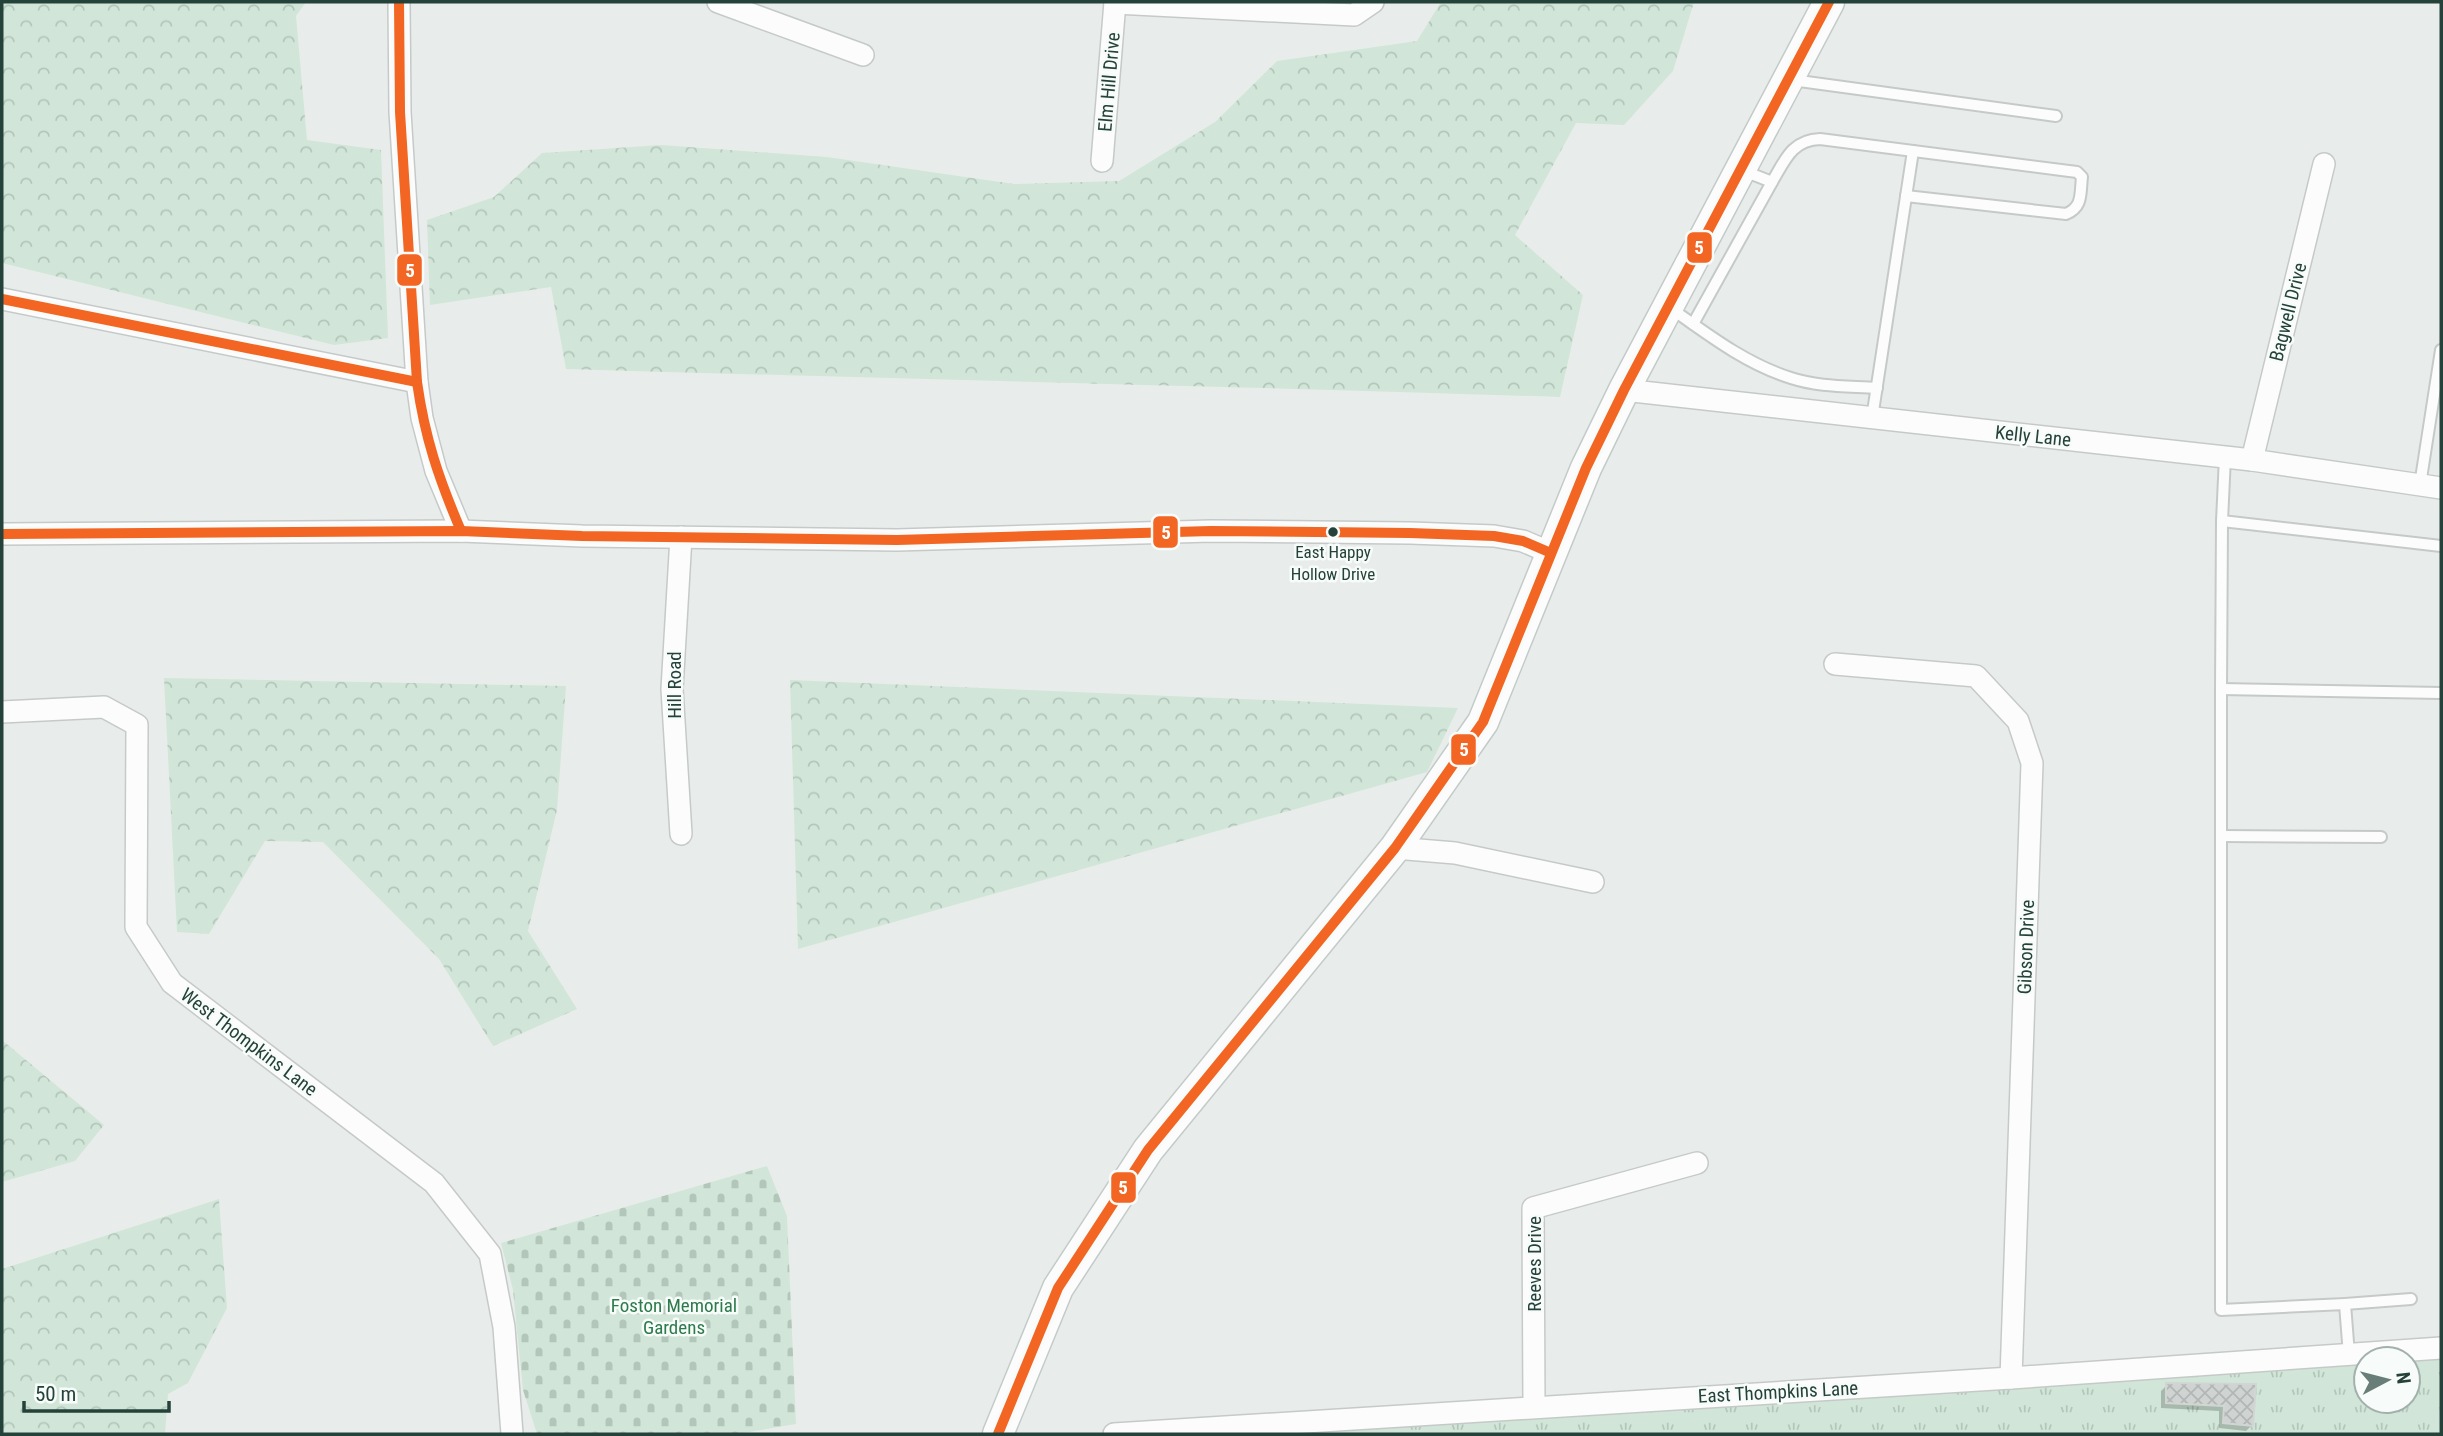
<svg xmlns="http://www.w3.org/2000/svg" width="2443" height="1436" viewBox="0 0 2443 1436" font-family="'Roboto Condensed',sans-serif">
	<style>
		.grass { fill: url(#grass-tufts) }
		.forest { fill: url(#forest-crowns) }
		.cemetery { fill: url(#cemetery-stones) }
		.shadow { fill: #0003 }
		.building { fill: url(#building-cross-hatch); stroke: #d1d6d4; stroke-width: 2 }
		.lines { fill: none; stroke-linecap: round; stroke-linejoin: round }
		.lane-casing { stroke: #c5cac8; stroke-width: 14 }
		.street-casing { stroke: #c5cac8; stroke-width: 24 }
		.secondary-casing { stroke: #c3cbc8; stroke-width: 33 }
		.lane { stroke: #fcfcfc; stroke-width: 10 }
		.street { stroke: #fcfcfc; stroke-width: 21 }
		.secondary { stroke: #fcfcfc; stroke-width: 30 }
		.bus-1-casing { stroke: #f7fbf9; stroke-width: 16 }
		.bus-1 { stroke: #f26522; stroke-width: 10 }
		.bus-dot { fill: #24423a; stroke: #f7fbf9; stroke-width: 2.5 }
		.labels { text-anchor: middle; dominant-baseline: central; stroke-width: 5; stroke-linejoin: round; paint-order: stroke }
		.bus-label { font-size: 17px; fill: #24423a; stroke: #f7fbf9 }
		.street-label { font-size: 19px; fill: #24423a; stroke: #f7fbf9 }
		.park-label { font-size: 19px; fill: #2d7a4b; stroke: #f7fbf9 }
		.line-badge { stroke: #f7fbf9; stroke-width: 2.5 }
		.badge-label { font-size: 19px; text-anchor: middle; font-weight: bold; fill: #fff }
	</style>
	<defs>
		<pattern id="grass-tufts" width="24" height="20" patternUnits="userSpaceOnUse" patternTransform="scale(1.75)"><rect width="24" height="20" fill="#d1e6d8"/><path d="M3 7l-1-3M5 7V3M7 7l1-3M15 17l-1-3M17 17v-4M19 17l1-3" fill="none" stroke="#b3c6ba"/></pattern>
		<pattern id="forest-crowns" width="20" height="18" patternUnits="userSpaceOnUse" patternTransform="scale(1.75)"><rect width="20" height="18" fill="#d1e6d8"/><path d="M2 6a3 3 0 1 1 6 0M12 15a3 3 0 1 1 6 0" fill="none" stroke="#b3c6ba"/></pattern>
		<pattern id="cemetery-stones" width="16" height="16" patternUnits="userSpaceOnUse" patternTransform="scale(1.75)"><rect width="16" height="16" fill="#d1e6d8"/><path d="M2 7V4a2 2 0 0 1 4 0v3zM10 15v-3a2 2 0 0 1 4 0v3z" fill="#b3c6ba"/></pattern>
		<pattern id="building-cross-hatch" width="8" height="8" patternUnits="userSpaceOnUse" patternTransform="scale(1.75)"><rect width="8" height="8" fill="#cfd4d2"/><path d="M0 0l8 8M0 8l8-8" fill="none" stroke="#b2b7b5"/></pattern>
	</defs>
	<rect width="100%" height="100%" fill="#e8edeb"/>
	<path class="grass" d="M2441,1356L2439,1434H1309L2366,1361V1401H2408V1359Z"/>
	<g class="forest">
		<path d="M2,2H306L296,16L307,140L381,150L388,338L334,345L2,263Z"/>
		<path d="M1441,2H1694L1673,71L1624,125L1576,123L1515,235L1583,295L1560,397C1229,386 898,379 566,369L551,287L430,305L427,220L494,197L542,153L661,145L827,157L1014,184L1119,181L1215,122L1277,61L1417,41Z"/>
		<path d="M164,678L566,686L557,810L528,931L577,1009L493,1046L439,959L323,842L265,841L209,934L177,932Z"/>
		<path d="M790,680L1458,708L1427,772L798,949Z"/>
		<path d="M2,1040L104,1125L75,1161L2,1182Z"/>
		<path d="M219,1199L227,1308L188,1383L168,1394L165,1434H2V1269Z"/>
	</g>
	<path class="cemetery" d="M767,1166L787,1216L796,1424L738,1434H537L523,1390L513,1290L501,1243Z"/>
	<path class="shadow" d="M2167,1385L2255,1386L2251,1426L2246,1431L2219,1428V1411L2161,1408V1391Z"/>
	<path class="building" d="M2166,1383L2256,1384L2253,1426L2223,1423L2224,1406L2166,1403Z"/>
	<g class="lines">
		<g class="lane-casing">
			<g id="lane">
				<path d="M1792,80L2056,116"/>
				<path d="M1744,171L1772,182C1785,160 1792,140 1820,139L2077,172L2082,177C2080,194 2083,207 2066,214L1906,196"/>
				<path d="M1669,307C1707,334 1746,364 1791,378C1818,387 1848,386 1877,388"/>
				<path d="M1693,324L1772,182"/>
				<path d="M1872,418L1913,151"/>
				<path d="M2225,457L2222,521L2221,689V1310L2345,1304L2349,1355"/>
				<path d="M2420,485L2441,350"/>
				<path d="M2222,521L2441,546"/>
				<path d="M2221,689L2441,693"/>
				<path d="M2221,836L2381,837"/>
				<path d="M2345,1304L2411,1299"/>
			</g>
		</g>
		<g class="street-casing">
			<g id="street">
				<path d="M399,2L400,112L417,382L422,418L436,471L461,531"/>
				<path d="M718,2L863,55"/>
				<path d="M1115,3L1354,15L1373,2"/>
				<path d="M1102,161L1115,2"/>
				<path d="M2,299L417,382"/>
				<path d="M1624,390L2252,460L2441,488"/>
				<path d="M2252,460L2324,164"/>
				<path d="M2,534L461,531L582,536L897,540L1211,531L1410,533L1494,536L1523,541L1551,553"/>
				<path d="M681,537L672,689L681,834"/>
				<path d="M1835,664L1976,676L2018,721L2032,763L2011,1378"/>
				<path d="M2,712L104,707L137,725L136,927L172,983L434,1183L490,1254L504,1327L512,1434"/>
				<path d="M1395,848L1455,853L1593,882"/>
				<path d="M1534,1406L1533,1208L1697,1163"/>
				<path d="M1114,1434L2011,1378L2441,1348"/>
			</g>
		</g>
		<g class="secondary-casing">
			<path id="secondary" d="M998,1434L1058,1288L1148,1150L1395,848L1483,722L1586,468L1624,390L1829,2"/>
		</g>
		<use href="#lane" class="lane"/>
		<use href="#street" class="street"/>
		<use href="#secondary" class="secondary"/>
		<g class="bus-1-casing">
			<g id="bus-1">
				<path d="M399,2L400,112L417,382C425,439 439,479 461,531"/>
				<path d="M2,299L417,382"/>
				<path d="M2,534L461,531L582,536L897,540L1211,531L1410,533L1494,536L1523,541L1551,553"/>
				<path d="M998,1434L1058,1288L1148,1150L1395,848L1483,722L1586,468L1624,390L1829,2"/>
			</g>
		</g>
		<use href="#bus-1" class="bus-1"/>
	</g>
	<circle class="bus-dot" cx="1333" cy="532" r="6"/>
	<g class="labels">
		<g class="bus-label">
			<text x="1333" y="552">East Happy<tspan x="1333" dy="22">Hollow Drive</tspan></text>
		</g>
		<g class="street-label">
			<text transform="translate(1109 82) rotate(-85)">Elm Hill Drive</text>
			<text transform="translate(2288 312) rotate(-76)">Bagwell Drive</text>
			<text transform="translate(2033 436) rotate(6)">Kelly Lane</text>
			<text transform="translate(674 685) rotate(-90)">Hill Road</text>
			<text transform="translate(2026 947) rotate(-88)">Gibson Drive</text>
			<text transform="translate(249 1042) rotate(37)">West Thompkins Lane</text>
			<text transform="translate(1534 1264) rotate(-90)">Reeves Drive</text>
			<text transform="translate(1778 1392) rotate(-3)">East Thompkins Lane</text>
		</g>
		<g class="park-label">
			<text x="674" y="1305">Foston Memorial<tspan x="674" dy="22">Gardens</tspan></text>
		</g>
	</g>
	<g class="line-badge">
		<rect x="1686" y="231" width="27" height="33" rx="7" fill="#f26522"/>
		<rect x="396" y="253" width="27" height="34" rx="7" fill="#f26522"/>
		<rect x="1152" y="515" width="27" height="34" rx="7" fill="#f26522"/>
		<rect x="1450" y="733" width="27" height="33" rx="7" fill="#f26522"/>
		<rect x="1110" y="1171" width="27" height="33" rx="7" fill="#f26522"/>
	</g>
	<g class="badge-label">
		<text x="1699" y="254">5</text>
		<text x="410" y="277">5</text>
		<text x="1166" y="539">5</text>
		<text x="1464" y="756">5</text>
		<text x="1123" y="1194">5</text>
	</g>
	<rect width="2443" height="1436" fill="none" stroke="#24423a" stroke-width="7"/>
	<g transform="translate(2387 1380) rotate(83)"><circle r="33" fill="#f7fbf9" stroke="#a3b1ad" stroke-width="2"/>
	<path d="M0-5L12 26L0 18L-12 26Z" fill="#697e78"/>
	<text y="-10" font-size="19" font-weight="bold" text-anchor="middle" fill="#24423a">N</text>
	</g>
	<path d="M24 1401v10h145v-10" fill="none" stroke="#24423a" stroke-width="3.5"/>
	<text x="35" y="1401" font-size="21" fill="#24423a" stroke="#f7fbf9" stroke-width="5" paint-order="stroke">50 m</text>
</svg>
